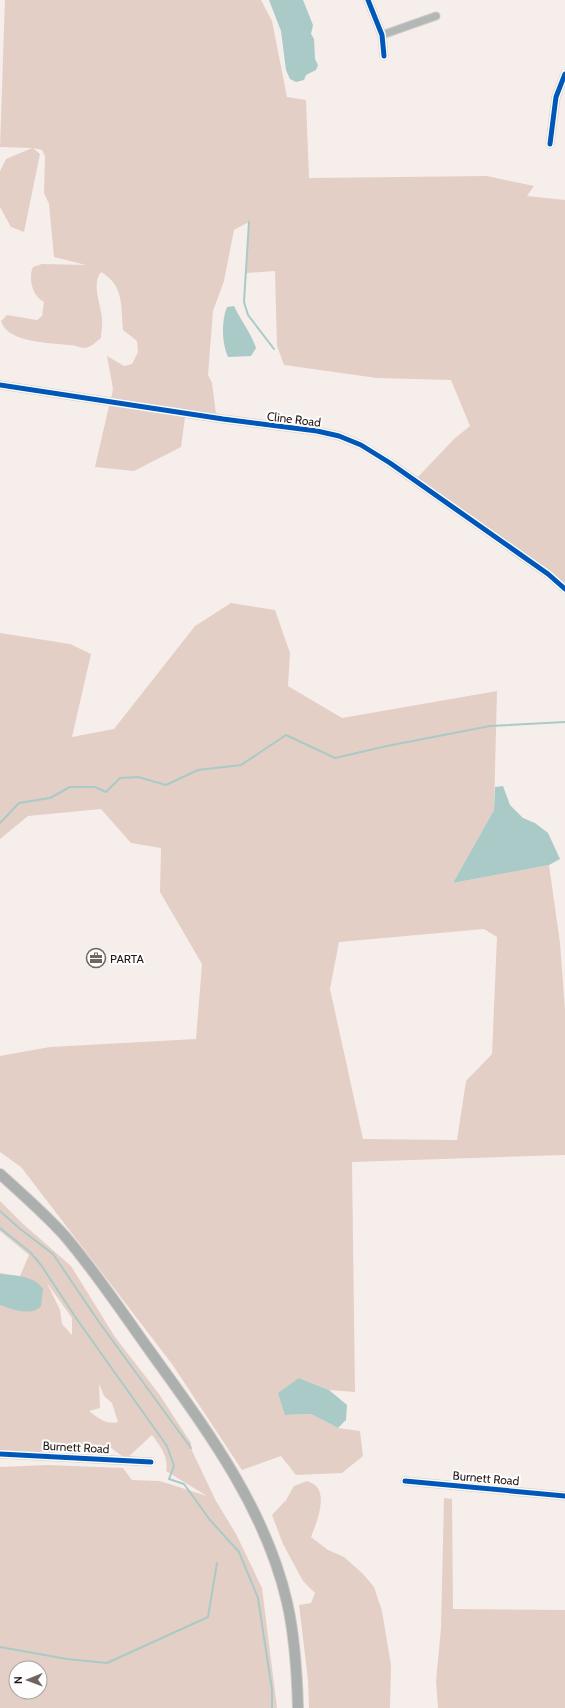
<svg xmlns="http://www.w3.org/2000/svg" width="565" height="1708" viewBox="0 0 565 1708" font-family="Cabin,sans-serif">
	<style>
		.green { fill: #e4cfc6; fill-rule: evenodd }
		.water { fill: #a9cac7 }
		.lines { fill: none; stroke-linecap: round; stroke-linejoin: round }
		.stream { stroke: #a9cac7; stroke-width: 2 }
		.minor-casing { stroke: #d0c9c5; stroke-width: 9 }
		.primary-casing { stroke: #d0c9c5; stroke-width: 12 }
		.minor { stroke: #b3b8b7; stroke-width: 7 }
		.primary { stroke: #abb0af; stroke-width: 10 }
		.cycleway-casing { stroke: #fdfdfd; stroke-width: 8 }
		.cycleway { stroke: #0057b8; stroke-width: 5 }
		.labels { text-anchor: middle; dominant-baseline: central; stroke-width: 4; stroke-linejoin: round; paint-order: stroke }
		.street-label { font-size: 12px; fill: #271a15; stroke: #fdfdfd }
		.poi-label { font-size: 12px; fill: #271a15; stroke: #fdfdfd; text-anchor: start }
	</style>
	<rect width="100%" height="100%" fill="#f6eeeb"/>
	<g class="green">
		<path d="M5,0H261L272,21L287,97L306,100L309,178L487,176L534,186L527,196L565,200V583L417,478L454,439L470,426L451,380L377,378L284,365L277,346L275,271L246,273L249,222L234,230L224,281L213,311L208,375L212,383L216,414L111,399L113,389L107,356L124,366L132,364L138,352L137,341L123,330C121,307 124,285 101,272C91,285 101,303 102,319C103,325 101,332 101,338C96,342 91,347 85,348C80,348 75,345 70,345C51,343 7,343 1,321L7,315L37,320L42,316L44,302C32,296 28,278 33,267L42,264L86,265L54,257L49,204L44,193L45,156L42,150L33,148L40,154L24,232L11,227L0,207V171L6,159L32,148L0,147Z"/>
		<path d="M109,406L185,417L181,447L134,471L95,467Z"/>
		<path d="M231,603L275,610L290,653L288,686L342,718L497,691L494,810L453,883L549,865L560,943L565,1010V1155L352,1162L355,1392L329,1390L299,1378L285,1415L311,1414L338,1428L360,1431L363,1456L342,1473L296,1475L281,1456L242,1470L172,1364L21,1167L0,1152V1056L50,1047L196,1039L202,964L160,892L161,848L131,843L101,809L28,816L0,839V633L70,644L91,654L72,737L114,729L195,626ZM484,929L497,937L492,1054L466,1081L457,1140L363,1139L330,989L339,942Z"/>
		<path d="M0,1201L22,1223L71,1266L115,1337L159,1394L191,1443V1448L194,1455L216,1501L236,1534L262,1588L277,1708H0V1467L48,1465L123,1468L132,1480L160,1481L207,1496L166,1471C169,1457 160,1446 152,1435L126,1459L110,1447L101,1446L98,1449L31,1453L0,1450V1273L20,1276L29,1255L0,1231ZM47,1283L72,1318V1335L62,1324L60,1310ZM99,1384L104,1396L112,1403L118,1422C106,1425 98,1418 89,1411L100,1408ZM16,1668H40V1692H16Z"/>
		<path d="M307,1481C309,1482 313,1483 315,1485C328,1496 316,1524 311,1537L328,1550L344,1557L363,1574L374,1587L382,1611L391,1665L390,1708H309L308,1680L299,1605L311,1603L315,1593L303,1581L283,1544L272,1515L286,1500L294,1486Z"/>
		<path d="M444,1498L452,1499L453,1609L565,1610V1708H438L436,1681L441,1628Z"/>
	</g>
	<g class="water">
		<path d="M269,0H303L313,25L311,34L314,39L315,59L318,65L316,70L306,75L304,80L296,82L290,79L286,70L281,31Z"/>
		<path d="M234,306C241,321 251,333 256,348L251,356L228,357C222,344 221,321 227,307Z"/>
		<path d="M503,786L510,805L523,818L535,823L548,833L560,859L549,865L453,883L494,810L495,787Z"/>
		<path d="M0,1274C15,1276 34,1275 43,1289L41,1306C32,1317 11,1309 0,1305Z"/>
		<path d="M299,1378L329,1390L347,1405L346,1420L338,1428L311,1414L285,1415L278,1393Z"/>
	</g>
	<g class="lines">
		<g class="stream">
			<path d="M249,222L244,302L248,315L274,349"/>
			<path d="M0,823L19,803L50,798L70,787H95L106,792L120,778L138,777L166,785L198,770L241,765L286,735L335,758L387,746L490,726L565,722"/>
			<path d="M0,1211L19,1228L53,1254L99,1322L191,1448"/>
			<path d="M0,1228L30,1252L41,1265L76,1318L167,1446L174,1466L169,1479L184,1484L210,1520L239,1552L258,1598L272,1690V1708"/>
			<path d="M0,1647L67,1659L107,1663L208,1617L217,1563"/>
		</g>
		<g class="minor-casing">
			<g id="minor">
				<path d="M368,0L382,35L384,56"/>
				<path d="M382,35L436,16"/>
				<path d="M550,144L556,97L565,74"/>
				<path d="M0,385L223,419L317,431L339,436L361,445L390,463L548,574L565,589"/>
				<path d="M0,1454L151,1462"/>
				<path d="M405,1481L565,1496"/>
			</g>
		</g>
		<g class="primary-casing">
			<path id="primary" d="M0,1174C22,1194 44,1213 64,1235C95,1271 122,1312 150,1351C206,1429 265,1507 287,1602C295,1637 297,1672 298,1708"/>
		</g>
		<use href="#minor" class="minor"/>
		<use href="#primary" class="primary"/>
		<g class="cycleway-casing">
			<g id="cycleway">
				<path d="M368,0L382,35L384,56"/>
				<path d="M550,144L556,97L565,74"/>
				<path d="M0,385L223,419L317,431L339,436L361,445L390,463L548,574L565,589"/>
				<path d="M0,1454L151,1462"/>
				<path d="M405,1481L565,1496"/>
			</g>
		</g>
		<use href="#cycleway" class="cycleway"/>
	</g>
	<defs>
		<g id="office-ring" transform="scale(1)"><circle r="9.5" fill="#fdfdfd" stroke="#6f6460" stroke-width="1.5"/><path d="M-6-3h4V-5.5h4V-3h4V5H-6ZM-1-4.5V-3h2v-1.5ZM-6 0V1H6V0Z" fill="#6f6460"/></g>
	</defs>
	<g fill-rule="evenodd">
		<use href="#office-ring" x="96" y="958"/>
	</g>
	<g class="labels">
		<g class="street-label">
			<text transform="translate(294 419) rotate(7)">Cline Road</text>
			<text transform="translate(76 1447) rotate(3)">Burnett Road</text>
			<text transform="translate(486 1478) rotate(5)">Burnett Road</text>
		</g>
		<g class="poi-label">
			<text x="110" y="958">PARTA</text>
		</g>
	</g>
	<g transform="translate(28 1680) rotate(269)"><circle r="19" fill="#fdfdfd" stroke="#a7a2a0"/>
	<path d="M0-3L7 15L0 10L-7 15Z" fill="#6f6460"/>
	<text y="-6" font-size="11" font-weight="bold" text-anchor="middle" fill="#271a15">N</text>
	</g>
</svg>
